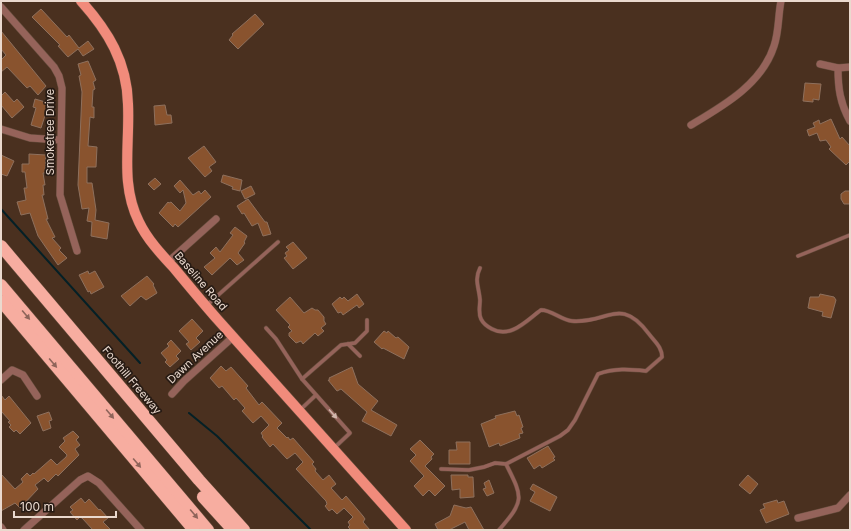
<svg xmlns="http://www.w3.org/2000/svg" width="851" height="531" viewBox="0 0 851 531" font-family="Inter,sans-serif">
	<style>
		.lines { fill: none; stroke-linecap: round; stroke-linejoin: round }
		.stream { stroke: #042026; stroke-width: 2 }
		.building { fill: #89532e; stroke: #8e705d }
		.service-casing { stroke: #674e3e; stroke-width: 4.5 }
		.minor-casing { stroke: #674e3e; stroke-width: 8 }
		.primary-casing { stroke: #674e3e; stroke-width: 11 }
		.motorway-casing { stroke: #674e3e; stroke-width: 13 }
		.service { stroke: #95635a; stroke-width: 3.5 }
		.minor { stroke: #95635a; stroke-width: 7 }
		.primary { stroke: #f18b7b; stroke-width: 10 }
		.motorway { stroke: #f7ada0; stroke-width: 12 }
		.oneway { fill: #8f645a }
		.oneway2 { fill: #d0b6ab }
		.labels { text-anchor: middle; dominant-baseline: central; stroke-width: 3.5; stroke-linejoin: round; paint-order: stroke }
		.street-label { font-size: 11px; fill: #ead9ce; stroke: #271b14 }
	</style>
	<rect width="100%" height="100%" fill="#4a301f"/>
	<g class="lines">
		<g class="stream">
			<path d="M1,209L140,363"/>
			<path d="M189,413L217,436L311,530"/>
		</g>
	</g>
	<g class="building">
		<path d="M41,9L67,37L69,35L79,48L88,41L94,49L83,56L78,49L68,57L58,46L60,45L32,17Z"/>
		<path d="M255,14L264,24L238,49L229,40L233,35L232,34Z"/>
		<path d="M1,31L46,86L38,95L30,86L27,88L7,67L1,72V60L6,55L1,49Z"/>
		<path d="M88,61L96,80L93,82L95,89L93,90L92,107H94V118L90,117L88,146L97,147L96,167H87V183H92L96,210L95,220L109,223L107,239L91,236L92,222L87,221L89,208L82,209L78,185L82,92L79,76L81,75L78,64Z"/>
		<path d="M805,83L821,84L819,100L813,99V102L803,101Z"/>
		<path d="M5,92L14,102L17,99L24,107L12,118L1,105V96Z"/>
		<path d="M35,99L49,103L41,128L31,125L36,108L33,107Z"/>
		<path d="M165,105L167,115H171L172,123L155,125L154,106Z"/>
		<path d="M831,119L840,139L842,137L850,146V161L846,165L829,149L831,147L826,140L820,141L817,133L809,136L807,130L815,127L813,123L819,120L820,124Z"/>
		<path d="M204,146L216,162L209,167L212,171L205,177L188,158Z"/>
		<path d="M29,154L46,155L45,173H43L45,185H43L44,195H42L48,219H46L55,237L52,238L61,248L59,250L67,258L58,265L38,236L30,213L21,215L17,202L26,200L24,188H27L25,172H22V164H29Z"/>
		<path d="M1,155L14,161L7,176L1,174Z"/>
		<path d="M223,175L242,180L240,191L232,189L233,187L221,182Z"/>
		<path d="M155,178L161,184L154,190L148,184Z"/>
		<path d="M180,180L193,195L199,191L201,194L205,190L211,197L178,227L175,224L173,227L159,213L168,202L169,203L171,202L180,211L186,203L183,190L180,193L174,186Z"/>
		<path d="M251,186L255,194L245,199L241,191Z"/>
		<path d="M845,191H850V204H844L841,199V194Z"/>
		<path d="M248,199L265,222H267L271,234L263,236L258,223L252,226L244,213L242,214L237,206Z"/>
		<path d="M235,227L247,236L244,242L245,243L238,253L244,260L237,265L230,258L212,275L204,267L215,258L210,253L216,247L220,252L233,235L230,233Z"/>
		<path d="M293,242L307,258L293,269L284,258L287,256L285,253L289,250L286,247Z"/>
		<path d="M88,271L89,274L95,271L104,287L91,294L90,291L88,292L79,275Z"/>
		<path d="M147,276L154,284L153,285L157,293L146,300L141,296L130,306L121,296Z"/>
		<path d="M357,294L364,304L359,308L357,305L343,315L341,312L338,313L332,304L340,297L342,299L344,297L348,301Z"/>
		<path d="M820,294L834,297L836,300L831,318L822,316L823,312L808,308L810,297H819Z"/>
		<path d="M290,297L304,313L312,308L315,310H318L324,317V321L326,324L321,328L324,331L318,336L315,333L303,344L301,341L296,343L289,336V333L292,331L288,327L290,325L276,310Z"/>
		<path d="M192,319L203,331L196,338L200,342L191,350L186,344L189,342L179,331Z"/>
		<path d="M384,331L387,333L388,331L396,338L398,337L409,347L404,359L383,348L382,349L374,342Z"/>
		<path d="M171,340L181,351L176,356L179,359L170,367L165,362L167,360L161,353L169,346L167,344Z"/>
		<path d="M221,366L226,371L231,367L248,386L246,388L259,405L262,402L282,423L277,428L287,438L288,437L290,440L293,438L314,462L312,464L316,469L315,471L323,480L329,475L336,484L331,488L342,500L346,496L363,516L365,519L363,522L370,530H351L348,527L350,525L348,522L353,517L344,508L337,514L332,509L329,511L325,506L327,504L326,501L296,469L303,462L295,453L287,459L273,444L270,447L262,437L263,436L261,433L269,425L261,416L253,423L242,411L245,408L236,398L234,400L222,386L219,388L210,378Z"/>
		<path d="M352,367L358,384L378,401L371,410L397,425L391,436L362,421L367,412L341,389L337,391L328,380H330L329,378Z"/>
		<path d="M1,395L5,400L9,396L31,423L20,434L16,430L14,432L9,427L11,425L8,422L10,421L1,411Z"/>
		<path d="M515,411L517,416L519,415L523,427L521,428L523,433L519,434L520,438L500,446L499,443L489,447L481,424L496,418L495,416Z"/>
		<path d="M49,412L52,420L49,421L51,428L43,431L37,416Z"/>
		<path d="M73,431L79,437L76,440L80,445L75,449L79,455L58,476L56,474L48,482L44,478L35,485L38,489L20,508L15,503L1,511V474L15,489L23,482L21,479L27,473L30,476L33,473L34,474L51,459L57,465L66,457L67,455L59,447L65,441L63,438Z"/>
		<path d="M420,440L434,454L431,457L432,459L425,466L445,486L435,496L429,490L423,496L414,486L424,476L410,461L416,455L410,449Z"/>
		<path d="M456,442H470V464H449V450H457Z"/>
		<path d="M548,446L555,457L553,458L555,460L542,468L540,465L534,469L527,458Z"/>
		<path d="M451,475H468V477H473L474,497L460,498V489L452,490Z"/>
		<path d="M748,475L758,484L750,494L739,485Z"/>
		<path d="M489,480L494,493L487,496L483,489L486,488L484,483Z"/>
		<path d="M533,484L557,497L550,511L530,501L535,492L530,489Z"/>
		<path d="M81,498L85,503L89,499L99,510L100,509L108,518L103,522L111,530H93L82,518L80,517L77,520L70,512L73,510L70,507Z"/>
		<path d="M777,500L778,503L784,501L789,514L766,523L760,510L765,508L763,504Z"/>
		<path d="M454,505L466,508L471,507L484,530H469L465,522L449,530H438L435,524L450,516Z"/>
	</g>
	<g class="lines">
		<g class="service-casing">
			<g id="service">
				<path d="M798,256L850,235"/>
				<path d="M207,305L278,242"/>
				<path d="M266,328L276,339L302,379"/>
				<path d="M348,344L360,356"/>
				<path d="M300,410L316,395"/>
				<path d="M334,448L350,433L302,379L341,345L355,343L367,331V320"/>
				<path d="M441,469L469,470L484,467L495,463L506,464L560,436L568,430L575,420L598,374C615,368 629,369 646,371L662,357C662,347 655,342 649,334C620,295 608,324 572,321C561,320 552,310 541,310C527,320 511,339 492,329C488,327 483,323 481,319C478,313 480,306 480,300C479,287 474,280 480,268"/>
				<path d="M499,530C525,500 523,498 506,464"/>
			</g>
		</g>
		<g class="minor-casing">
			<g id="minor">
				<path d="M1,7L54,67L59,76L62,88L60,195L77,251"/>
				<path d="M820,64L838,68L850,67"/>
				<path d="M838,68C838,88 840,103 850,121"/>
				<path d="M691,125C723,106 762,84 774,46C779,32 778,16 781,1"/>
				<path d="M1,129L30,138L60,140"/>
				<path d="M168,262L216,219"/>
				<path d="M1,380L12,370L23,375L37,396"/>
				<path d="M172,394L184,381L233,337"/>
				<path d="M798,518L838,508L850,495"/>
				<path d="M1,527L3,530"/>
				<path d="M24,530L80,480L88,476L99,483L141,530"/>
			</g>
		</g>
		<g class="primary-casing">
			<path id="primary" d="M81,1C108,31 127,62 128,104C130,145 120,184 139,222C147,239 161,254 174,268C189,286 203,303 218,320C280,390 344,460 406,530"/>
		</g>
		<g class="motorway-casing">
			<g id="motorway">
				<path d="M1,246L199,480L244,530"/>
				<path d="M1,285L208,530"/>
				<path d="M1,301L194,530"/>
				<path d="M203,497L233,530"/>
			</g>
		</g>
		<use href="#service" class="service"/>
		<use href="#minor" class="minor"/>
		<use href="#primary" class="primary"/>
		<use href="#motorway" class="motorway"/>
	</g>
	<defs><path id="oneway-solid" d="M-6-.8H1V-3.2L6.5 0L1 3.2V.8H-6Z"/></defs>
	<g class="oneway">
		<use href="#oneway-solid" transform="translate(26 315) rotate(50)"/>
		<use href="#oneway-solid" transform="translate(53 363) rotate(50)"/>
		<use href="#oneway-solid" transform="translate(110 414) rotate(50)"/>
		<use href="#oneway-solid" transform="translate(137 463) rotate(50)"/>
		<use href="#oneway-solid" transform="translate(194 514) rotate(50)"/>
	</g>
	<use class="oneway2" href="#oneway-solid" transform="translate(333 414) rotate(48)"/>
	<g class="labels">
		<g class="street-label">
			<text transform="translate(50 132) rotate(-90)">Smoketree Drive</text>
			<text transform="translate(201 281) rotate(49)">Baseline Road</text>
			<text transform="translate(195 357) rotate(-43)">Dawn Avenue</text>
			<text transform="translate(132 380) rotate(50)">Foothill Freeway</text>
		</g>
	</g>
	<rect width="851" height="531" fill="none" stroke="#ead9ce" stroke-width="4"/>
	<path d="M14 511v6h102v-6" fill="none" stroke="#ead9ce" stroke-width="2"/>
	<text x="20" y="511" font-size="12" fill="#ead9ce" stroke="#271b14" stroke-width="3" paint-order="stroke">100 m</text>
</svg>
